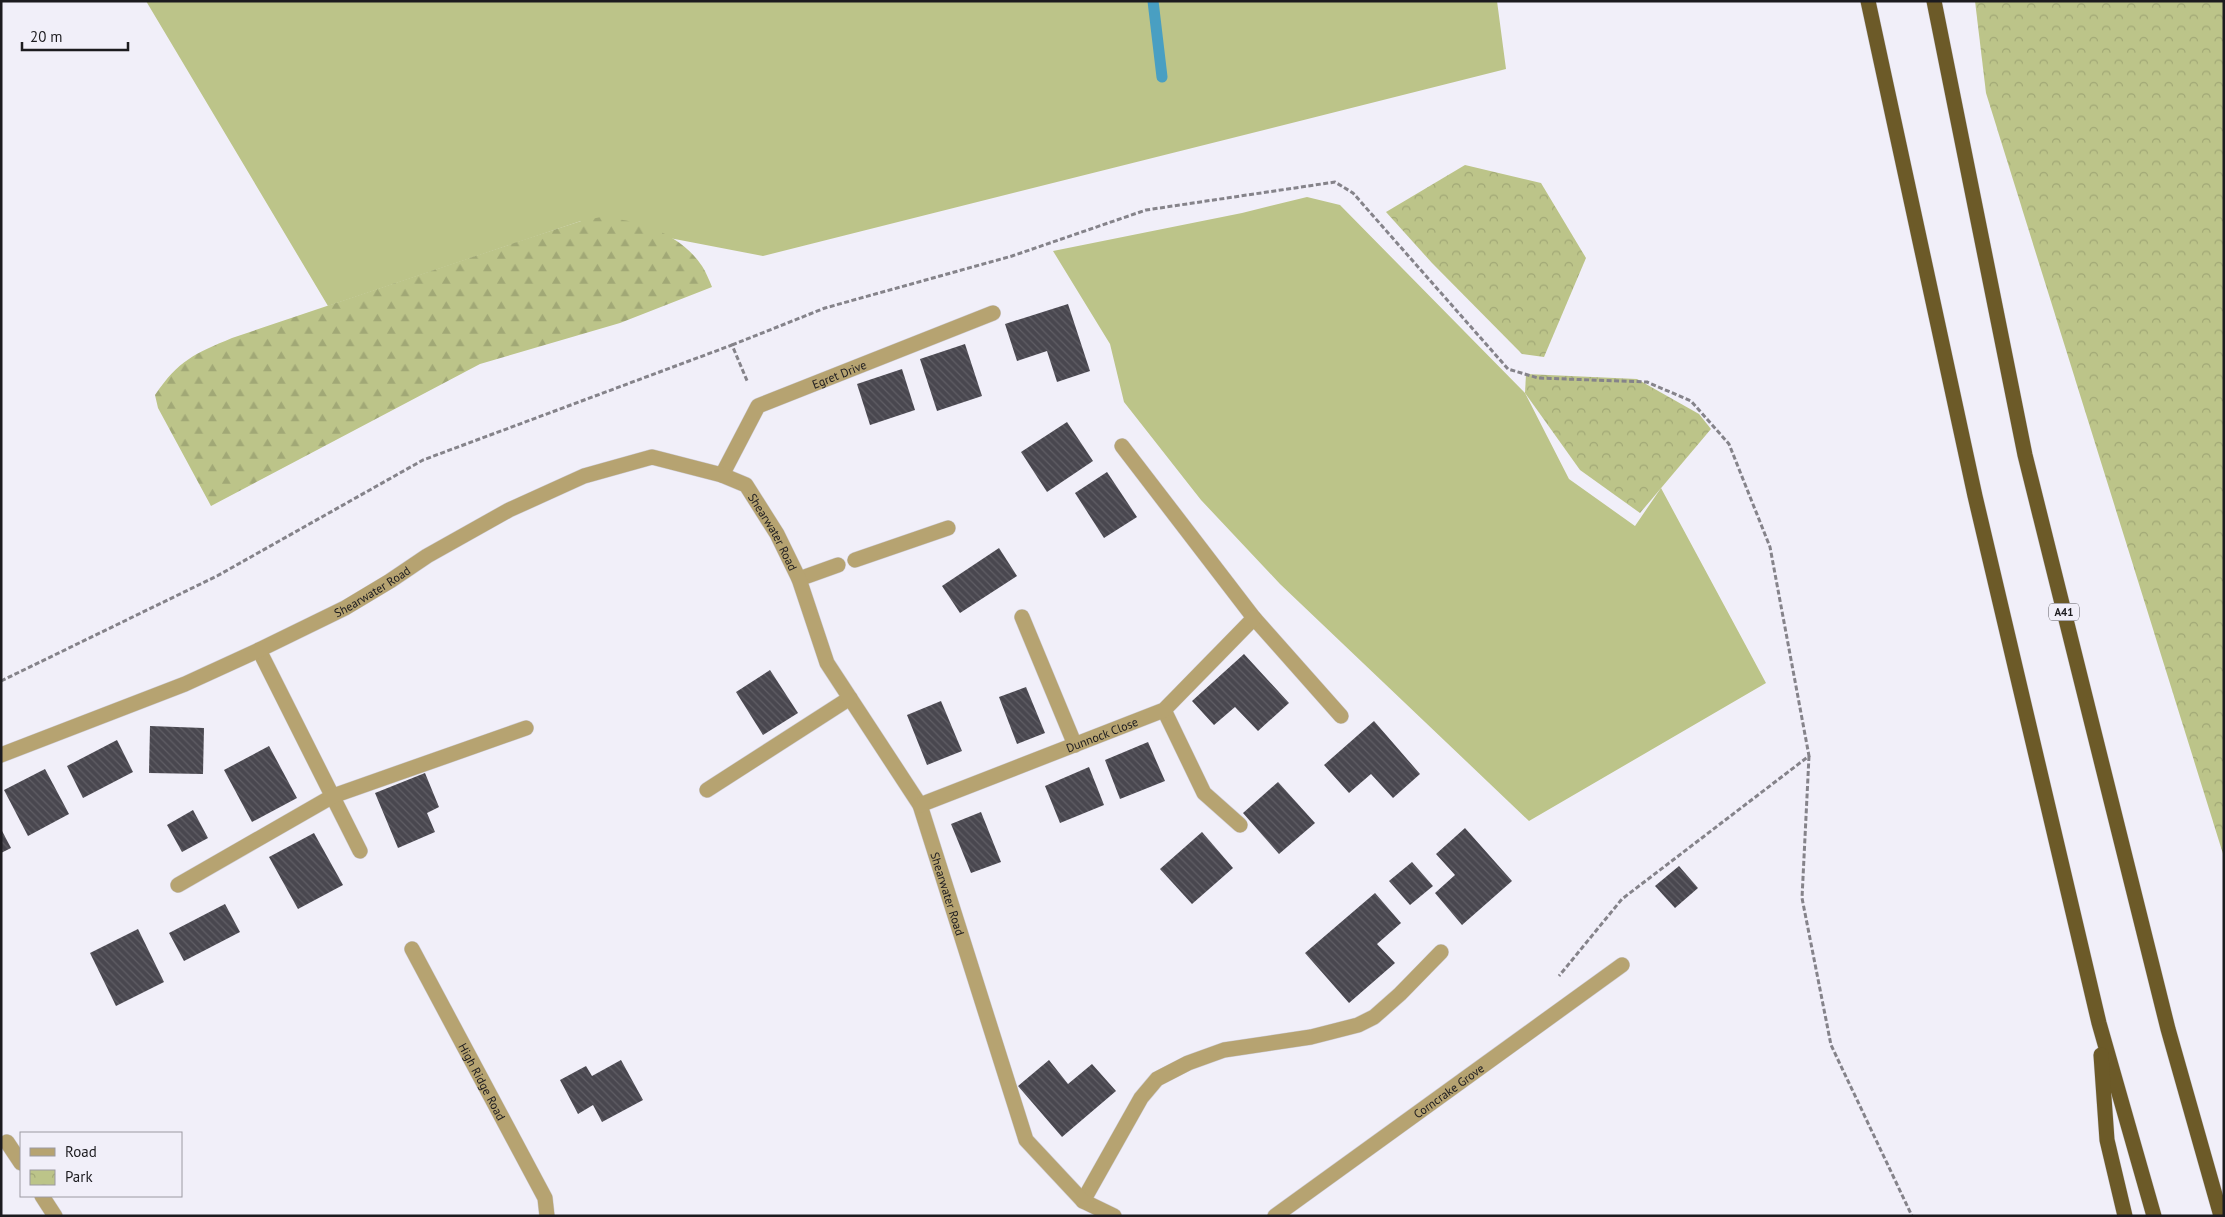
<svg xmlns="http://www.w3.org/2000/svg" width="2225" height="1217" viewBox="0 0 2225 1217" font-family="'PT Sans',sans-serif">
	<style>
		.green { fill: #bcc489 }
		.forest { fill: url(#forest-firs) }
		.park { fill: url(#park-crowns) }
		.lines { fill: none; stroke-linecap: round; stroke-linejoin: round }
		.stream { stroke: #499fc2; stroke-width: 11 }
		.building { fill: url(#building-back-hatch) }
		.service-casing { stroke: #cfcdd6; stroke-width: 16 }
		.minor-casing { stroke: #cfcdd6; stroke-width: 16 }
		.trunk-casing { stroke: #cfcdd6; stroke-width: 16 }
		.path { stroke: #85838a; stroke-width: 3; stroke-dasharray: 5 2.5; stroke-linecap: butt }
		.service { stroke: #b6a371; stroke-width: 15 }
		.minor { stroke: #b6a371; stroke-width: 15 }
		.trunk { stroke: #6c5a28; stroke-width: 15 }
		.labels { text-anchor: middle; dominant-baseline: central; stroke-width: 5; stroke-linejoin: round; paint-order: stroke }
		.shield { fill: #f1eff9; stroke: #5c5b60; stroke-width: 1 }
		.shield-label { font-size: 11px; font-weight: bold; fill: #1c1b1f }
		.street-label { font-size: 12px; fill: #1c1b1f; stroke: #f1eff9 }
	</style>
	<defs>
		<pattern id="forest-firs" width="22" height="20" patternUnits="userSpaceOnUse" patternTransform="scale(1.25)"><rect width="22" height="20" fill="#bcc489"/><path d="M5 1l3.5 6h-7zM16 11l3.5 6h-7z" fill="#a1a876"/></pattern>
		<pattern id="park-crowns" width="20" height="18" patternUnits="userSpaceOnUse" patternTransform="scale(1.25)"><rect width="20" height="18" fill="#bcc489"/><path d="M2 6a3 3 0 1 1 6 0M12 15a3 3 0 1 1 6 0" fill="none" stroke="#a1a876"/></pattern>
		<pattern id="building-back-hatch" width="6" height="6" patternUnits="userSpaceOnUse" patternTransform="scale(1.25)"><rect width="6" height="6" fill="#49474f"/><path d="M-1 5l2 2M0 0l6 6M5-1l2 2" fill="none" stroke="#605e65"/></pattern>
	</defs>
	<rect width="100%" height="100%" fill="#f1eff9"/>
	<g class="green">
		<path d="M146,1H1497L1506,69L763,256L581,221L328,306Z"/>
		<path d="M1307,197L1340,205L1525,393L1569,479L1635,526L1661,488L1766,683L1529,821L1280,584L1201,500L1124,402L1110,344L1053,251L1242,213Z"/>
	</g>
	<path class="forest" d="M601,217C638,220 680,233 702,266C706,272 709,280 712,287L620,323L480,364L211,506L158,408L155,395C179,360 194,354 232,338L526,239L581,221Z"/>
	<g class="park">
		<path d="M1975,1H2224V857L1986,93Z"/>
		<path d="M1465,165L1541,183L1586,258L1544,357L1522,354L1432,263L1386,212Z"/>
		<path d="M1526,374L1637,379L1699,414L1711,429L1640,513L1580,470L1525,393Z"/>
	</g>
	<g class="lines">
		<path class="stream" d="M1153,1L1162,77"/>
	</g>
	<g class="building">
		<path d="M1068,304L1090,371L1057,382L1047,351L1017,361L1005,324Z"/>
		<path d="M965,344L982,396L937,411L920,359Z"/>
		<path d="M902,369L915,410L870,425L857,384Z"/>
		<path d="M1067,422L1093,461L1047,492L1021,452Z"/>
		<path d="M1107,472L1137,517L1104,538L1075,493Z"/>
		<path d="M999,548L1017,576L960,613L942,586Z"/>
		<path d="M1244,654L1289,703L1258,731L1235,707L1214,725L1192,701Z"/>
		<path d="M770,670L798,713L763,735L736,692Z"/>
		<path d="M1026,687L1045,733L1017,744L999,697Z"/>
		<path d="M941,701L962,751L927,765L907,715Z"/>
		<path d="M1374,721L1420,774L1393,798L1371,774L1349,793L1324,765Z"/>
		<path d="M150,726L204,728L203,774L149,773Z"/>
		<path d="M117,740L133,772L83,798L67,766Z"/>
		<path d="M1148,742L1165,781L1120,799L1105,760Z"/>
		<path d="M269,746L297,798L252,822L224,770Z"/>
		<path d="M1089,767L1104,805L1060,823L1045,786Z"/>
		<path d="M45,769L69,814L28,836L4,790Z"/>
		<path d="M425,773L439,807L427,813L435,832L398,848L375,793Z"/>
		<path d="M1278,782L1315,823L1279,854L1243,813Z"/>
		<path d="M193,810L208,838L182,852L167,825Z"/>
		<path d="M981,812L1001,862L971,873L951,824Z"/>
		<path d="M1465,828L1512,881L1462,925L1435,893L1455,875L1436,854Z"/>
		<path d="M1,829L11,848L1,853Z"/>
		<path d="M1202,832L1233,868L1192,904L1160,869Z"/>
		<path d="M314,833L343,885L298,909L269,857Z"/>
		<path d="M1412,862L1433,886L1410,905L1389,881Z"/>
		<path d="M1679,866L1698,888L1675,908L1655,886Z"/>
		<path d="M1375,893L1401,923L1377,944L1395,963L1349,1003L1305,953Z"/>
		<path d="M225,904L240,932L184,961L169,933Z"/>
		<path d="M138,929L164,982L116,1006L90,953Z"/>
		<path d="M621,1060L643,1100L602,1122L593,1105L578,1114L560,1080L586,1066L592,1076Z"/>
		<path d="M1049,1060L1068,1084L1092,1064L1116,1091L1062,1137L1018,1086Z"/>
	</g>
	<g class="lines">
		<g class="service-casing">
			<g id="service">
				<path d="M855,560L948,528"/>
				<path d="M799,579L838,565"/>
				<path d="M1022,617L1075,745"/>
				<path d="M707,790L850,698"/>
				<path d="M1083,1201L1141,1098L1157,1079L1188,1063L1224,1050L1311,1037L1358,1025L1374,1017L1400,994L1441,952"/>
			</g>
		</g>
		<g class="minor-casing">
			<g id="minor">
				<path d="M1122,446L1254,618L1341,716"/>
				<path id="s1" d="M722,475L758,406L993,313"/>
				<path d="M259,650L360,851"/>
				<path d="M1164,710L1204,793L1240,825"/>
				<path id="s2" d="M1,755L185,684L259,650L345,608L390,581L427,556L509,510L584,476L652,457L722,475L746,485L777,534L799,579L827,663L920,805L1026,1140L1083,1201L1114,1216"/>
				<path id="s3" d="M920,805L1164,710L1254,618"/>
				<path d="M178,885L333,796L526,728"/>
				<path id="s4" d="M412,949L545,1198L547,1216"/>
				<path d="M7,1142L21,1163"/>
				<path d="M42,1196L55,1216"/>
				<path id="s5" d="M1275,1216L1622,965"/>
			</g>
		</g>
		<g class="trunk-casing">
			<g id="trunk">
				<path d="M1868,1L1975,496L2099,1023L2154,1216"/>
				<path d="M1934,1L2025,455L2168,1029L2221,1216"/>
				<path d="M2101,1055L2107,1140L2125,1216"/>
			</g>
		</g>
		<g class="path">
			<path d="M732,345L825,308L1012,256L1146,210L1335,182L1353,193L1508,369L1538,378L1647,382L1691,401L1729,444L1770,547L1809,756L1622,899L1559,976"/>
			<path d="M1,681L217,576L423,460L732,345L748,383"/>
			<path d="M1809,756L1802,898L1831,1045L1912,1216"/>
		</g>
		<use href="#service" class="service"/>
		<use href="#minor" class="minor"/>
		<use href="#trunk" class="trunk"/>
	</g>
	<g class="labels">
		<rect class="shield" x="2049" y="603.5" width="30" height="17" rx="4"/>
		<g class="shield-label">
			<text x="2064" y="612">A41</text>
		</g>
		<g class="street-label">
			<text stroke="none"><textPath href="#s1" startOffset="165">Egret Drive</textPath></text>
			<text stroke="none"><textPath href="#s2" startOffset="871">Shearwater Road</textPath></text>
			<text stroke="none"><textPath href="#s2" startOffset="406">Shearwater Road</textPath></text>
			<text stroke="none"><textPath href="#s3" startOffset="195">Dunnock Close</textPath></text>
			<text stroke="none"><textPath href="#s2" startOffset="1276">Shearwater Road</textPath></text>
			<text stroke="none"><textPath href="#s4" startOffset="150">High Ridge Road</textPath></text>
			<text stroke="none"><textPath href="#s5" startOffset="214">Corncrake Grove</textPath></text>
		</g>
	</g>
	<rect width="2225" height="1217" fill="none" stroke="#1c1b1f" stroke-width="5"/>
	<rect x="20" y="1132" width="162" height="65" fill="#f1eff9" stroke="#9c9aa2"/>
	<rect x="30" y="1148" width="25" height="8" fill="#b6a371" stroke="#9c9aa2"/>
	<text x="65" y="1157" font-size="15" fill="#1c1b1f">Road</text>
	<rect x="30" y="1170" width="25" height="15" fill="url(#park-crowns)" stroke="#9c9aa2"/>
	<text x="65" y="1182" font-size="15" fill="#1c1b1f">Park</text>
	<path d="M22 42v8h106v-8" fill="none" stroke="#1c1b1f" stroke-width="2.5"/>
	<text x="30" y="42" font-size="15" fill="#1c1b1f" stroke="#f1eff9" stroke-width="4" paint-order="stroke">20 m</text>
</svg>
